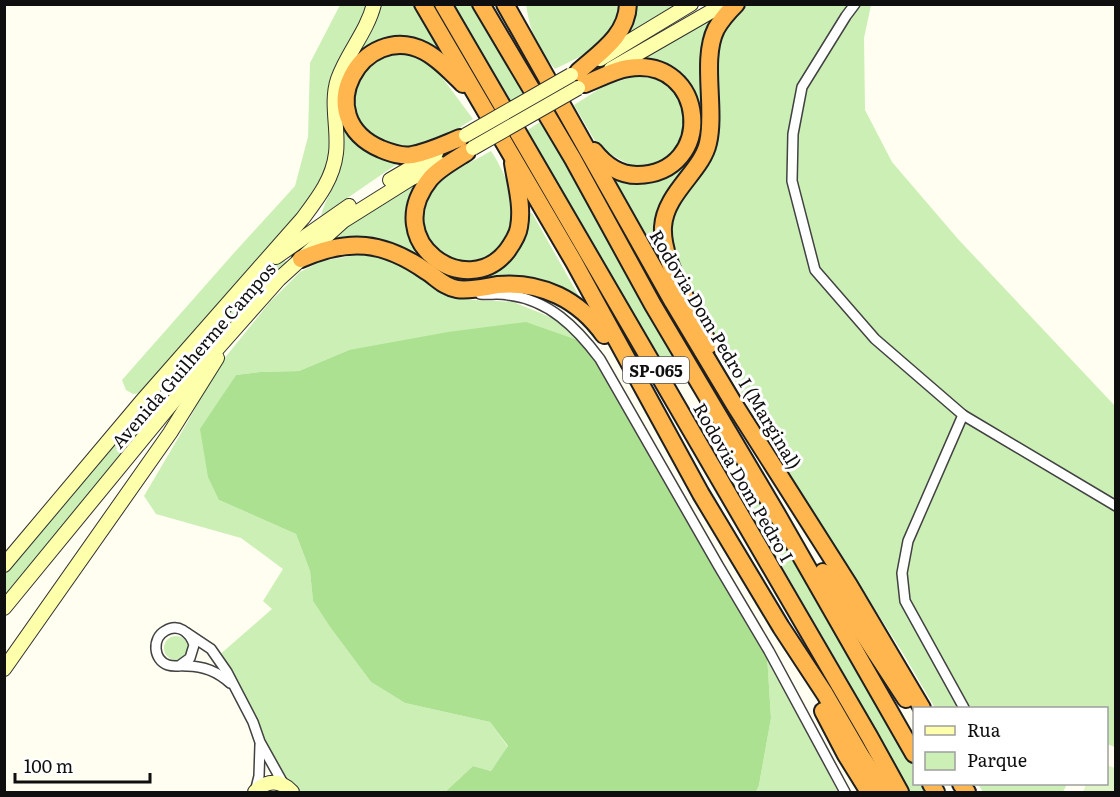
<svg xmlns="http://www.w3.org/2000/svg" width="1120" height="797" viewBox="0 0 1120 797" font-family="Literata,serif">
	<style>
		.green { fill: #cbefb5 }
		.forest { fill: #ace192 }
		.pitch { fill: #dff5c8 }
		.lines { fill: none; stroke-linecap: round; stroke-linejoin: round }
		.street-casing { stroke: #424242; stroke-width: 12 }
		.secondary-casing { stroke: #313131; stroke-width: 16 }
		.highway-casing { stroke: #202020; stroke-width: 20 }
		.street { stroke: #fff; stroke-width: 9 }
		.secondary { stroke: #feffab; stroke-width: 14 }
		.highway { stroke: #ffb64e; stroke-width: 16 }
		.secondary-bridge-casing { stroke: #313131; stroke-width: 16; stroke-linecap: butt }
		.secondary-bridge { stroke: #feffab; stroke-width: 14 }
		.labels { text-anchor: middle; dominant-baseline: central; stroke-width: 6; stroke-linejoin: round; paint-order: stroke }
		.shield { fill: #fff; stroke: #575757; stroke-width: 1.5 }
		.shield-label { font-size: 16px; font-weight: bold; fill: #0f0f0f }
		.street-label { font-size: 18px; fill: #0f0f0f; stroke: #fff }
	</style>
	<rect width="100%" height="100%" fill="#fffef0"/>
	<g class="green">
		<path d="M736,4L871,5L864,38L865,110L892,162L958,239L1115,406V747L1107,744L1106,708H935L904,655L759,426L666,252V215L704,152L710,53Z"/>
		<path d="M340,5H368L332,122L328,171L297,221L141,393L133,394L126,390L122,380L233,254L295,186L308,137L310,63Z"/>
		<path d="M380,5H414L440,50C428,45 414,38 401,39C354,43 327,87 349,128C355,138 363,149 374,155C381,159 392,160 400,162L321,216C325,198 337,184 340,169C345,142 331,111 339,86C348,56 377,36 380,5Z"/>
		<path d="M453,5H472L525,94L509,103Z"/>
		<path d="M526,5H619C622,40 581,56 555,69C536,46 531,34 526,5Z"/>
		<path d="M632,5H683L625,40L631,24Z"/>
		<path d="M710,20L712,24L703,138L692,162L674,179L661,201L655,228L656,257L607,172L679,164L697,110L657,63L640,59Z"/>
		<path d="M389,55H415L435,68L473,119L456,130L401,150L374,142L355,117L350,89L367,67Z"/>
		<path d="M635,76L663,80L682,99L688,124L678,147L658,164L634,167L608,153L598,146L574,105L604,86Z"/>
		<path d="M543,120L675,355L667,364H661L526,131Z"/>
		<path d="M491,151C499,162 516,198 516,210C516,233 499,262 475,264C447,267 414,240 423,210C425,203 431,191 436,185C445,174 478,159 491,151Z"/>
		<path d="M421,182C410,206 403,214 412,240L475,276L527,215L532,213L585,307L556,288L459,286L380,242L353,237H335C359,214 391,198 421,182Z"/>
		<path d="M363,254L382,256L405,266L421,279L454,297L474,300L513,302L543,314L567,326L580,341L349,350L299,371L260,372L236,375L218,403L219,500L296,534L310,571L313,601L330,627L371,682L405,703L490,722L508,747L491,771L473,766L445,792H294L291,791L217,657L272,609L263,601L283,569L241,538L156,514L144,496L187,423L219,365L270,302L300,272L322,261Z"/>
		<path d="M281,259L287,262L285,266L5,604V569L251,286Z"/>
		<path d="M744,474L827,611L914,766V784H924L929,792H911L871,727L849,682L733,482Z"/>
		<circle cx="176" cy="648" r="12"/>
		<path d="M767,655L838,792H756L759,785L771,718Z"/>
		<path d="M978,784H1067L1063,792H983Z"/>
	</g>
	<path class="forest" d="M526,322L580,341L595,361L716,572L767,655L771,718L759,785L756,792H445L473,766L491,771L508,746L490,722L405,703L371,682L330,627L313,601L310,571L296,534L219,500L208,477L200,429L236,375L260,372L299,371L349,350L448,332Z"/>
	<path class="pitch" d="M1107,765L1115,768V792H1083L1086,784H1106Z"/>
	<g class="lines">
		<g class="street-casing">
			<g id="street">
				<path d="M855,4L846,16L802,87L793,134L792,181L815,270L875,339L963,415L1116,506"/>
				<path d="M480,294C489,295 499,293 508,295C549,300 576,327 600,359L718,565L769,651L845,792"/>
				<path d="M963,415L908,541L902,573L905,601L964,708"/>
				<path d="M187,633L211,649L227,672L253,722L260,742L284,785"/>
				<path d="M179,666L190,658L194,645C190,632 178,623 165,631C152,638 153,660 168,665C174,667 181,665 187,666C203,666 218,672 230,683"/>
				<path d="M255,792L259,776L260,745"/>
			</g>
		</g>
		<g class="secondary-casing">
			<g id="secondary">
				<path d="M600,59L691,4"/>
				<path d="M611,69L724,4"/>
				<path d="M390,180L436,153"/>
				<path d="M276,257L349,206"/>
				<path d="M4,565L142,401L303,218C318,198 333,179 336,153C339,129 330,103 338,79C347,53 367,32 374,4"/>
				<path d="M4,608L209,358L279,279L343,221L410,179L440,164"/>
				<path d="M4,669L170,433L217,358"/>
				<path d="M255,792C266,780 280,779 292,792"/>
			</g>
		</g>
		<g class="highway-casing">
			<g id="highway">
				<path d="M423,4L574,262L701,494L781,627L825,694L861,756L885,792"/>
				<path d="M443,4L869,736L900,792"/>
				<path d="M481,4L573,159L653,305L778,516L914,754"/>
				<path d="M505,4L673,302L734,404L849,585L922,708"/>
				<path d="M578,72C599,53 627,36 628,4"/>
				<path d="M585,84C598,79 614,70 628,68C707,55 717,174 637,175C619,175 605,165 594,151"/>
				<path d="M460,138C445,144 429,152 412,155C402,157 391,153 381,149C307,117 363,20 424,51C439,59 451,72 463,84"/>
				<path d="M467,152C455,160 439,168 430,179C379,242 467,302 507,251C512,244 518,235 519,227C523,206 516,183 513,163"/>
				<path d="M301,259C349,238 383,241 426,271C436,277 444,287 457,289C470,291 485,287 498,285C542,281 579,300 604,335"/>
				<path d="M709,345C695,312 661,263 663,227C665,193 702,171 708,143C716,109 701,59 716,29C721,20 728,12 736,4"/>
				<path d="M823,572L906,699"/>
				<path d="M823,711L846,755L869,792"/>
				<path d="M931,784L936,792"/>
				<path d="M961,784L967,792"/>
			</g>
		</g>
		<use href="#street" class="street"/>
		<use href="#secondary" class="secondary"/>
		<use href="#highway" class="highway"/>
		<g class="secondary-bridge-casing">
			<g id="secondary-bridge">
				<path d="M466,135L571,75"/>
				<path d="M473,148L578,88"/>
			</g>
		</g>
		<use href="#secondary-bridge" class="secondary-bridge"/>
	</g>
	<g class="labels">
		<rect class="shield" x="623" y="357" width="66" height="26" rx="4.5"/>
		<g class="shield-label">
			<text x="656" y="370">SP-065</text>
		</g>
		<g class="street-label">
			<text transform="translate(726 349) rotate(59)">Rodovia Dom Pedro I (Marginal)</text>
			<text transform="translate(193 355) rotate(-49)">Avenida Guilherme Campos</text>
			<text transform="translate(744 482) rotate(60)">Rodovia Dom Pedro I</text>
		</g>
	</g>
	<rect width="1120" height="797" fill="none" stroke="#0f0f0f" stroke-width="12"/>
	<rect x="913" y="707" width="195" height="78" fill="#ffffff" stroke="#9f9f9f" stroke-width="1.5"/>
	<rect x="925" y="726" width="30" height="9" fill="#feffab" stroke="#9f9f9f" stroke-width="1.5"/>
	<text x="967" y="737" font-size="18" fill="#0f0f0f">Rua</text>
	<rect x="925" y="752" width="30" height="18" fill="#cbefb5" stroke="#9f9f9f" stroke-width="1.5"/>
	<text x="967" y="767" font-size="18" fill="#0f0f0f">Parque</text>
	<path d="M15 773v9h135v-9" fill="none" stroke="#0f0f0f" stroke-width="3"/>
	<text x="24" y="773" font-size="18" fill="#0f0f0f" stroke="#ffffff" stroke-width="4.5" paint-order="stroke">100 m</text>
</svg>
